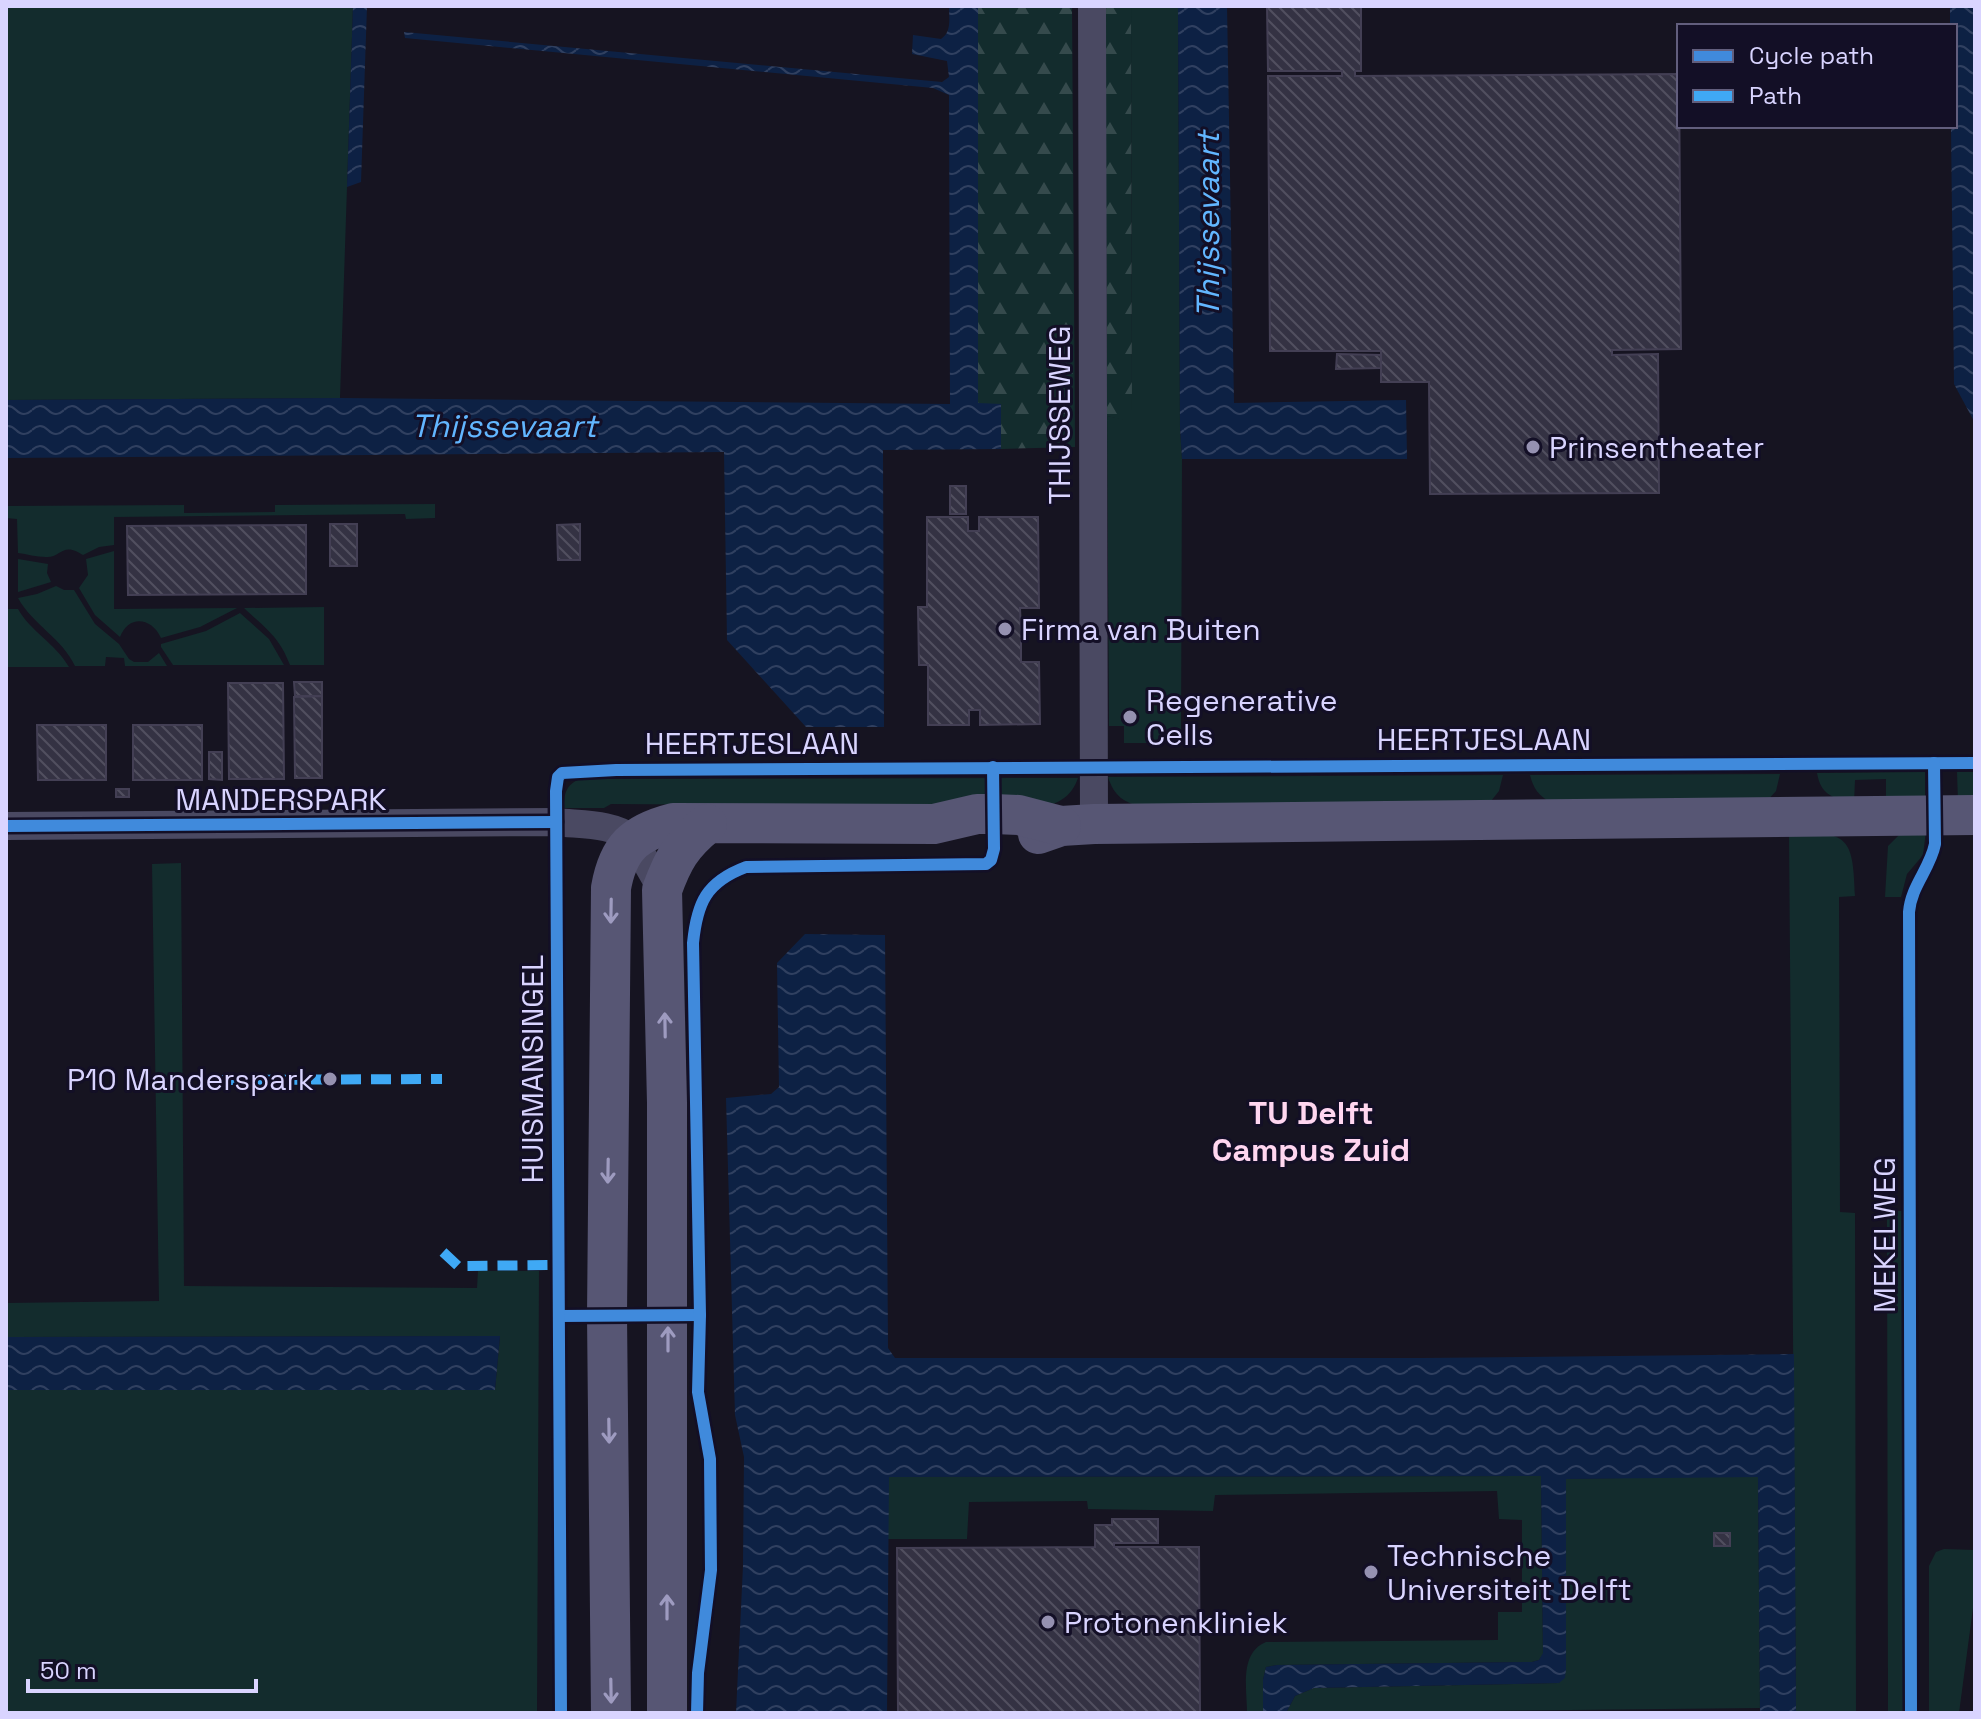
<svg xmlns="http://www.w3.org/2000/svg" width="1981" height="1719" viewBox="0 0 1981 1719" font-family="'Space Grotesk',sans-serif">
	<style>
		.grass { fill: #132c2d }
		.forest { fill: url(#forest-firs) }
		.water { fill: url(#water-waves) }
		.building { fill: url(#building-back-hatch); stroke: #433f54; stroke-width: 2 }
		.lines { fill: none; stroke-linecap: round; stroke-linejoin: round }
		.street { stroke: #4a4962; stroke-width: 28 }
		.secondary { stroke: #575674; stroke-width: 40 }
		.quiet { stroke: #3fa9f5; stroke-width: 10; stroke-dasharray: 20 10; stroke-linecap: butt }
		.cycleway-casing { stroke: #130f26; stroke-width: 17 }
		.cycleway { stroke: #408adc; stroke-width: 12 }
		.oneway { stroke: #9e9bc0 }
		.poi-dot { fill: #9591b1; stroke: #130f26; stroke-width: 3 }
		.labels { text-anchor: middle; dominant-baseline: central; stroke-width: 6; stroke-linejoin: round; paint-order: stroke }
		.street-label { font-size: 30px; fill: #d9d4ff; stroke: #130f26 }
		.poi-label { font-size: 30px; fill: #d9d4ff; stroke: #130f26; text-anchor: start }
		.water-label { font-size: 32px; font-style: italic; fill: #62b6ff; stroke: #130f26 }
		.neighbourhood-label { font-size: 32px; font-weight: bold; fill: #ffd6f0; stroke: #130f26 }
	</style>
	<defs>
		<pattern id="forest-firs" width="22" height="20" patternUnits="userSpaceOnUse" patternTransform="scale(2)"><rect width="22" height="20" fill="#132c2d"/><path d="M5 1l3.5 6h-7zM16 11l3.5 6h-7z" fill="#354a4c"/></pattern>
		<pattern id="water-waves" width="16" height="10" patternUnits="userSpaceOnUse" patternTransform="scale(2)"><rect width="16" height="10" fill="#0d2144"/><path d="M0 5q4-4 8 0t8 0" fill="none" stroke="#304060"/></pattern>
		<pattern id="building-back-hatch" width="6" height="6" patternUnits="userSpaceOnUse" patternTransform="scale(2)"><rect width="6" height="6" fill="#343243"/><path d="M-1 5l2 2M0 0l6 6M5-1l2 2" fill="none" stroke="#514f5f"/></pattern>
	</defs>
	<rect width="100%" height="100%" fill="#161421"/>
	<g class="grass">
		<path d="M6,6H353L340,398L6,400Z"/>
		<path d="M1131,6H1178L1180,427L1182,459L1181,743H1124V726H1109L1107,416L1132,421Z"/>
		<path d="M435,504V518L406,519L405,514L114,517V545L99,547L83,555C62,541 61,558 46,557C36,557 27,554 18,553L17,519L6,518V506L184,505V513L275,512V505Z"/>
		<path d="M114,551V609L237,608L200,627L161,638C152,618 129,614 120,637L95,615L79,588L88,575L86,559Z"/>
		<path d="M18,559L48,564L47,573L51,582L18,592Z"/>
		<path d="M56,586L64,590H74L95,624L119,644L129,659L134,662H148L159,653L167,666H125L124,658L106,657L105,666H75C62,638 33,625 18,598L37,594Z"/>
		<path d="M324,607V665H290C279,636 265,628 244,608Z"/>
		<path d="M6,609H18C30,631 55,643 69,667H6Z"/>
		<path d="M240,613L269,639L284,665H173L161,647V644L206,631Z"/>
		<path d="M1925,772V800H1886V779L1855,780L1854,803C1834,798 1821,796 1817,773Z"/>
		<path d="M1957,772H1975V802H1958Z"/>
		<path d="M1780,774L1776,791L1765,803L1550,802C1539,796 1533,788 1530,775Z"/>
		<path d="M1503,775L1499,791L1491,801L1143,807C1124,803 1114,796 1108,777Z"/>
		<path d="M1078,778C1072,795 1062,802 1044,807L611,804L604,808H564C564,793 566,785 580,779Z"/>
		<path d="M1926,831L1923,855L1907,874L1901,897H1885L1888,846L1902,832Z"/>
		<path d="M1789,832C1849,832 1853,837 1855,896L1839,897L1840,1212L1855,1213L1856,1713H1796Z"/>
		<path d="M181,863L184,1286L477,1288L478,1271H539L537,1713H6V1390H495L500,1336L6,1337V1303L159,1301L152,864Z"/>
		<path d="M1887,1211H1902L1903,1713H1888Z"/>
		<path d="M1541,1476L1543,1654L1539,1660L1532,1662L1277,1665L1266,1667L1263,1680V1713H1247C1247,1689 1239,1653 1266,1642L1498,1640V1612H1522V1520L1499,1519L1497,1491L1215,1495L1213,1511L1088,1509L1087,1501L969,1502L967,1539H888V1477Z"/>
		<path d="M1726,1476H1758L1760,1708L1286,1713L1295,1696L1314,1688L1559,1683L1566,1670L1565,1479Z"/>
		<path d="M1944,1549L1975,1550V1593L1959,1713H1929V1566L1936,1552Z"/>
	</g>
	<g class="forest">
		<path d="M978,6H1072L1075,447L1001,449V404H978Z"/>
		<path d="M1105,6H1131L1132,422L1107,416Z"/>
	</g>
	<g class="water">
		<path d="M353,6H367L361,182L347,187Z"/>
		<path d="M949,6H978V403L1001,404V449L883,450L884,727H806L727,640L724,452L6,458V400L340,398L950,404L949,95L933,88L405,38L404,32L942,82L949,77L947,61L912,54L913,35L941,39C952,32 949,18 949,6Z"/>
		<path d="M1178,6H1227L1234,403L1406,400L1407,459H1182L1180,427Z"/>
		<path d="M1950,6H1975V423L1954,384L1951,126H1955V26H1950Z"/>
		<path d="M805,934L885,935L888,1348L895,1358H1422L1794,1354L1796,1713H1760L1758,1477L1566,1479V1670L1565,1678L1559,1683L1314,1688L1295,1696L1286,1713H1263V1680L1266,1667L1277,1665L1532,1662L1539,1660L1543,1653L1541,1476L889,1477L887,1713H736L743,1566L744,1457L735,1415L726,1098L771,1094L779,1087L777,963Z"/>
		<path d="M500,1336L495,1390H6V1337Z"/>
	</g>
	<g class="building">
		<path d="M1267,6H1361V71H1355V76L1679,74L1681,349L1612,350V355L1658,354L1659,493L1430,494L1429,382H1381V351H1270L1268,76H1342V71H1268Z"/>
		<path d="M1337,354L1381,355V368L1336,369Z"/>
		<rect x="950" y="486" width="16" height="28"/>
		<path d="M927,517H968V531H979V517H1038L1039,608H1020L1021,630H1025V640H1021V662H1039L1040,724L980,725V710H969V725H928V665H919L918,607H927Z"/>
		<rect x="330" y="524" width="27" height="42"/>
		<path d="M580,524V560H558L557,525Z"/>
		<path d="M306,525V594L128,595L127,526Z"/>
		<path d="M294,682H322V696H295Z"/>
		<path d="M228,683H283L284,779H229Z"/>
		<path d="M322,696V778H295L294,697Z"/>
		<path d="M37,725H106V780H38Z"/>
		<rect x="133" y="725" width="69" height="55"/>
		<path d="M209,752H222V780L209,779Z"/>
		<rect x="116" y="789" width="13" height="8"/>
		<path d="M1112,1519H1158V1543H1114V1547H1199L1200,1713H898L897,1548L1095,1547V1525H1112Z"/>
		<rect x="1714" y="1533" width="16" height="13"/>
	</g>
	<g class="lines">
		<g class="street">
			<path d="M1092,6L1094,824"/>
			<path d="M6,826L556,822C581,825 613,823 633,839L662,890"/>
		</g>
		<g class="secondary">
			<path d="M1038,834L1061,826L1094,824L1975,815"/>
			<path d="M611,1713L607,1315L611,888C618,848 634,833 673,823L934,824L977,814H994L1019,815L1061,826"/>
			<path d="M667,1713V1103L662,890C673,860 681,845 707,824"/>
		</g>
		<g class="quiet">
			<path d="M221,1080L442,1079"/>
			<path d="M443,1252L458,1266L559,1265"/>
		</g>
		<g class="cycleway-casing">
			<g id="cycleway">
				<path d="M6,826L556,822"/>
				<path d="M560,1316L700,1315"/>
				<path d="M561,1713L556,791L558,777L562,773L616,770L1975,763"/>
				<path d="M697,1713L698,1673L711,1570L710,1459L698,1392L700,1315L693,943C697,903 706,882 746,867L986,864L991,860L994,849L993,767"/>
				<path d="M1911,1713L1909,912C1911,886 1930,869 1935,844L1934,763"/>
			</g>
		</g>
		<use href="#cycleway" class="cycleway"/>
	</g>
	<defs><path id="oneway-shaft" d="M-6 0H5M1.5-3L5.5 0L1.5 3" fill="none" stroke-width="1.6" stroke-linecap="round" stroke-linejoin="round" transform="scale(2)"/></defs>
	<g class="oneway">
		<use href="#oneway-shaft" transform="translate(611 911) rotate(91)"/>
		<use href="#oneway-shaft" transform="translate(665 1025) rotate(-91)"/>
		<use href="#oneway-shaft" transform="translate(608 1171) rotate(91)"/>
		<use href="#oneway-shaft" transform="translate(668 1339) rotate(-90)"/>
		<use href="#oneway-shaft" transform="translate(609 1431) rotate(89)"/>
		<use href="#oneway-shaft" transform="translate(667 1607) rotate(-90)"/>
		<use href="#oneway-shaft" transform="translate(611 1691) rotate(89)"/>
	</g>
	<g class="poi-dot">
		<circle cx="1533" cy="447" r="8"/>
		<circle cx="1005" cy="629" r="8"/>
		<circle cx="1130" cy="717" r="8"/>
		<circle cx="330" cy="1079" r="8"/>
		<circle cx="1371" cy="1572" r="8"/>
		<circle cx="1048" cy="1622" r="8"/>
	</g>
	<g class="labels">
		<g class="street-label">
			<text transform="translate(1059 415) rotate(-90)">THIJSSEWEG</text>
			<text x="1484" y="739">HEERTJESLAAN</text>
			<text x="752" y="743">HEERTJESLAAN</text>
			<text x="281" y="799">MANDERSPARK</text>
			<text transform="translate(532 1069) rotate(-90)">HUISMANSINGEL</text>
			<text transform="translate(1884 1235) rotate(-90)">MEKELWEG</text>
		</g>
		<g class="poi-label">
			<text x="1549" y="447">Prinsentheater</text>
			<text x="1021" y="629">Firma van Buiten</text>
			<text x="1146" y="700">Regenerative<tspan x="1146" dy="34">Cells</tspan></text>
			<text x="314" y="1079" text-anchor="end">P10 Manderspark</text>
			<text x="1387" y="1555">Technische<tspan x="1387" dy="34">Universiteit Delft</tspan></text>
			<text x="1064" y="1622">Protonenkliniek</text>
		</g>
		<g class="water-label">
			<text transform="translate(1208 225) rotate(-90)">Thijssevaart</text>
			<text x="504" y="426">Thijssevaart</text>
		</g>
		<g class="neighbourhood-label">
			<text x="1311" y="1113">TU Delft<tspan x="1311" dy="37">Campus Zuid</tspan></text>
		</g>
	</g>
	<rect width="1981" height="1719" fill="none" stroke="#d9d4ff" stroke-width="16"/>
	<rect x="1677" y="24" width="280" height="104" fill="#130f26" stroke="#625e7d" stroke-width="2"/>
	<rect x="1693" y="50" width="40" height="12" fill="#408adc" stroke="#625e7d" stroke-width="2"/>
	<text x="1749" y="64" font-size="24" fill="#d9d4ff">Cycle path</text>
	<rect x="1693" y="90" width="40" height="12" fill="#3fa9f5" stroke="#625e7d" stroke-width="2"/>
	<text x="1749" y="104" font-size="24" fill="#d9d4ff">Path</text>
	<path d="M28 1679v12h228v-12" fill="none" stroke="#d9d4ff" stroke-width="4"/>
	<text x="40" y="1679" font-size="24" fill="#d9d4ff" stroke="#130f26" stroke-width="6" paint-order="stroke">50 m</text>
</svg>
